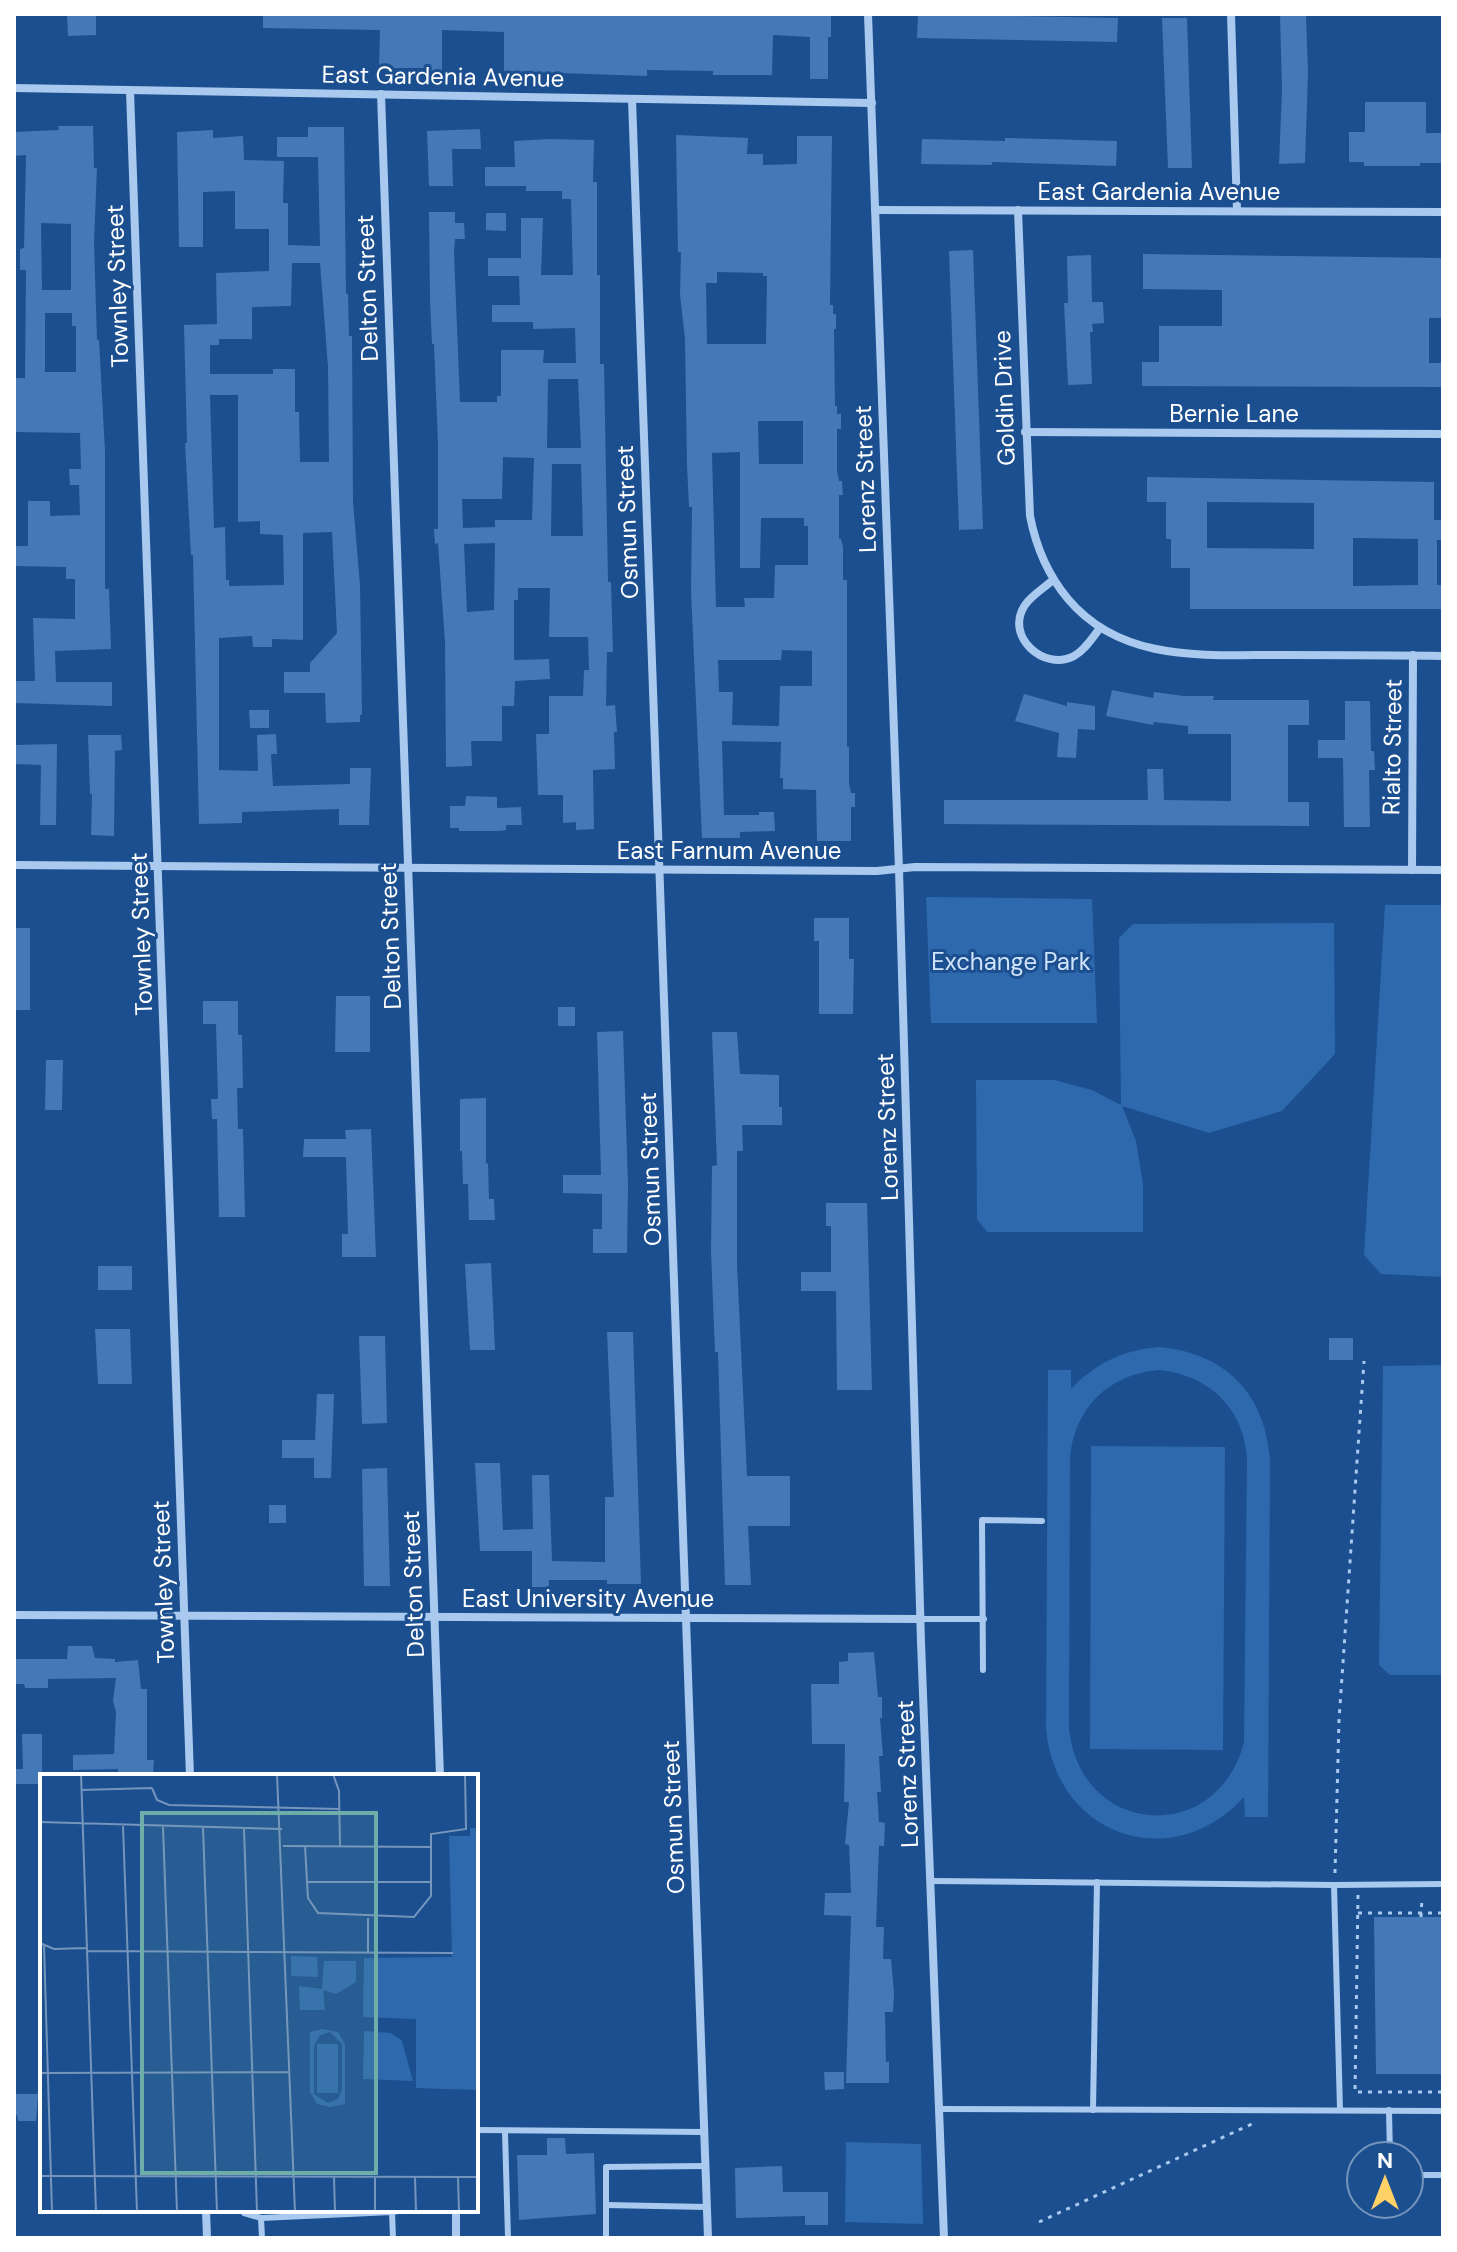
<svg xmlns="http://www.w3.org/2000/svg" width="1457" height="2252" viewBox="0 0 1457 2252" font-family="'DM Sans',sans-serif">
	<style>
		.green { fill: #2e69ad; fill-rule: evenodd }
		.building { fill: #4478b7; fill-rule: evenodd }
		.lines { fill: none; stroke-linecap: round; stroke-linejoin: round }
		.path { stroke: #a9c9ee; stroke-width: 3; stroke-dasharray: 4 6; stroke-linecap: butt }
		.lane { stroke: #a9c9ee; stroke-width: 6 }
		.street { stroke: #a9c9ee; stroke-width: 8 }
		.labels { text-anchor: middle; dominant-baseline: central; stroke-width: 6; stroke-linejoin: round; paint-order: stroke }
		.street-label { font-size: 24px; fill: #fff; stroke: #1b4f8f }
		.park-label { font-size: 24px; fill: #cfe3fa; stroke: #1b4f8f }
		.inset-road { fill: none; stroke: #7695bc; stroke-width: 2 }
		.view { fill: #6fada8; fill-opacity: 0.15; stroke: #6fada8; stroke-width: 4 }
		.inset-edge { fill: none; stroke: #fff; stroke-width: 4 }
	</style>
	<rect width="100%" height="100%" fill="#1b4f8f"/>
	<g class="green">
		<path d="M926,897L1092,899L1097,1023H931Z"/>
		<path d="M1385,905H1443V1277L1381,1274L1364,1255Z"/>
		<path d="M1334,923L1335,1054L1282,1111L1209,1133L1122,1106L1136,1141L1143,1184V1232H987L977,1219L976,1080H1054L1092,1090L1121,1105L1119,938L1133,924Z"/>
		<path d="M1159,1347C1225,1353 1265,1393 1270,1459L1268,1817H1245L1244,1797C1171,1877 1054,1835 1046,1727L1048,1370H1071V1389C1096,1363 1123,1350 1159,1347ZM1159,1370C1209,1375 1244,1408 1247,1459L1244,1742C1217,1848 1078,1836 1069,1727L1070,1458C1074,1408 1109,1374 1159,1370Z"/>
		<path d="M1443,1365V1675H1390L1379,1665L1383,1366Z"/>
		<path d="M1091,1446L1225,1447L1223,1750L1090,1749Z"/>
		<path d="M846,2142L921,2144L923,2224L845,2222Z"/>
	</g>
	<g class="building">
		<path d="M67,14H96V35L68,36Z"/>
		<path d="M263,14H831V37H828V79H810V37L773,35L772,75H713V71L647,70V76L504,71V32L442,30V73H424V68H379L380,30L263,28Z"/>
		<path d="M918,14L1118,18L1117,42L917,38Z"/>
		<path d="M1280,14H1306L1308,73L1305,163L1279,164L1282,90Z"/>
		<path d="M1162,18H1187L1192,168H1168Z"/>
		<path d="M1365,102H1426V133H1443V163H1420V166H1364V162H1349V132H1365Z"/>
		<path d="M58,126H93L94,168H97L94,242L97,340H99L105,451V589H109L111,649L55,651L56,682H112V706L14,703V681H35L33,618L75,619V579H66V567L14,566V546H28V501H50V516L80,515L79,485H70L69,469H81L80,433L14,432V378H25L26,270H20V249L24,248L26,155L14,156V132L59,130ZM41,223L71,224V290H42ZM45,313H72V326H76V372H45Z"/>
		<path d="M308,127H344L346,294H348L349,336H352L353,502L360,585L362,715H360V722L326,723L325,693H284V672H310V663L337,633L332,532L303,533V640L272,639V647H253L252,636L219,638V770L258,771L257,735L276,734L277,754H271L273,786L350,784V768H371L369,825H339V809L242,812V823L199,824L193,555H191L185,443H187L184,325L217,324L216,273L269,271V229H235V191L203,192V247H179L177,132L213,130V138L243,136L244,160L284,161L283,203H288V245L320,246L318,157H277V137H308ZM292,263H320L328,367L329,462H300L299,412H295V369H273V374H210V345H219V339H252V307L291,306ZM210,395H238V522L260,521V534L283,535L284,585L229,586V580H226L225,527L214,528Z"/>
		<path d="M480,129L481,149H452L453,186H429L427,131Z"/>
		<path d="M676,135L748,138L747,154H763V165L797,164V136H832L830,305H833V314H836V329H834L835,406H837V414H841V429H837V471L839,481H842L843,495H839V539H841L843,547V580H847V747H849V784L851,793H855V807H851V841H817L816,790L783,789V778H780L781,742L722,741L724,815H759V812H774L775,831L740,832V838H702L691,591L692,507H689L687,466L685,339L680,295L681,252H678ZM717,272L763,273V276H767L766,344H707L706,283H717ZM758,421H803V464H759ZM740,452V568H760L761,518H804V526H808V565H775L774,598H744L745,607H716L712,453ZM782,650L812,651V686H780L779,726L732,725L733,692H719L718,660H781Z"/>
		<path d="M1005,138L1117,141L1116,166L992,162V165L921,164L922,139L1005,141Z"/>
		<path d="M549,139L594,140L593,182H597V275H600V364H604L608,582H611L613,652H607L606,706L615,705L617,732H614L615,769L593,770L594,829L576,830V822L563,823V795H538L536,734H549V696H583L584,670H589L588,637H549L550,588H518V600H514V660L549,659L550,679L515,681L514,706H502V741H471L472,766L446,767L445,642L438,543L435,544L434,529H438V445L434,344H432L430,300L429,212H455V223H464L465,239H455L454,253L460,402H497V396H501V350H544L543,363H576L575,328L533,329V322H492V305H520L519,276H488V258H521V218H543L541,275H573L571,199H562V191H526V186H485V167H515L514,141ZM548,379H578L581,448H547ZM503,457L534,458L532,520H495V527L463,528L462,499H502ZM552,464H581L583,536H551ZM495,543L494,610L467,612L464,544Z"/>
		<path d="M486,213H506V231L486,230Z"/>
		<path d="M973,250L983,529L959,530L949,251Z"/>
		<path d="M1143,254L1443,258V318H1429V363H1443V387L1142,386V362H1159V326H1222V290L1143,289Z"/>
		<path d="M1091,255L1092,302H1103L1104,323L1092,324L1093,332H1090L1092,384L1068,385L1064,303H1068L1067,256Z"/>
		<path d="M1147,477L1434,482V520H1443V540H1437V585H1443V609H1190V568H1171V539H1166V502H1147ZM1207,502L1314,503V549L1207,548ZM1353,538L1418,539V585L1353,586Z"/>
		<path d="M1112,690L1153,698L1154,692L1184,696H1214L1213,700H1309V725H1288V802H1309V826L944,824V800H1148L1147,769H1163L1164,800L1231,801V734H1188V726L1154,722L1153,725L1106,716Z"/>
		<path d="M1024,694L1067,706V702L1095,706V730L1078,729L1076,758L1057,757L1059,733L1015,721Z"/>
		<path d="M1345,701H1370L1371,751H1374L1375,770H1369L1370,827H1344L1343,758H1318V740H1345Z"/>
		<path d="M249,710H269V728H250Z"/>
		<path d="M88,735H121L122,750L115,751L114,836L91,835L92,794H90Z"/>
		<path d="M57,744L56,825H40L41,765L14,764V745Z"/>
		<path d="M466,796L497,797V808L521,807L522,825H506V830L500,831H459V828H450V806H465Z"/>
		<path d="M814,918H849V959H854L853,1014H819V941H814Z"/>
		<rect x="14" y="928" width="16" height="82"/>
		<path d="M336,996H370V1052H335Z"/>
		<path d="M203,1001H238V1035H242L243,1088H237L238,1129H243L245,1217H219L217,1119H212L211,1099H218L216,1024H203Z"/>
		<rect x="558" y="1007" width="17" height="19"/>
		<path d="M623,1031L628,1185L627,1253H593V1229H602V1194L563,1193V1175H601L597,1032Z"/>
		<path d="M712,1032H737L740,1074L779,1075V1107H782V1125H742L743,1151H737V1265L747,1476H790V1526H748L751,1585H725L718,1352H715L711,1252L712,1166L717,1165Z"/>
		<path d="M46,1060H63L62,1110H45Z"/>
		<path d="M486,1098V1164L488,1163L489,1199H494L495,1220H469L468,1184H463L462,1151H460V1099Z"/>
		<path d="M371,1129L376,1257H342V1234H348L346,1157H303L304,1139H346L345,1130Z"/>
		<path d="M826,1203H867L872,1390H837L836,1291H801V1272H831V1226H826Z"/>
		<path d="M491,1263L495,1350H470L465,1264Z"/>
		<rect x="98" y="1266" width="34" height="24"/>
		<path d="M95,1329H130L132,1384H98Z"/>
		<path d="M607,1332H633L641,1584H607V1580H549V1587H532V1551H480L475,1463H500L503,1530L533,1529L532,1475H549L552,1561L605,1562V1497H614Z"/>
		<path d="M359,1336H385L387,1423L362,1424Z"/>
		<rect x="1329" y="1338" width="24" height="22"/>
		<path d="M317,1394H334L331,1478H314V1458H282V1440H315Z"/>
		<path d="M387,1468L390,1586H364L362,1469Z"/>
		<rect x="269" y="1505" width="17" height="18"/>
		<path d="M68,1646H92L95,1658L115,1659V1662L138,1660L141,1689H147V1760H154L153,1776H118V1769L73,1770V1755L114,1754L116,1712L113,1701L116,1678L48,1679V1688H25L24,1684H14V1659H67Z"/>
		<path d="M874,1652L878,1697H882V1718H880L883,1756H879L881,1792H877L879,1822L885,1823L884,1846H879L876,1927H884L883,1959H891L894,1993L893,2012H885L886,2062H889V2083H846L851,1916L824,1915L825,1893H851L849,1845L845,1844L849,1802H844L845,1744H812L811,1684H839V1662L848,1661V1653Z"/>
		<path d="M22,1734H42V1784H14V1769H23Z"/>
		<path d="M1374,1917H1443V2074H1376Z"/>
		<path d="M824,2072H844V2089L825,2090Z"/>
		<path d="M14,2094H38L36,2121H18L17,2115H14Z"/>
		<path d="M547,2138H565L566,2154L594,2153L596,2214L519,2220L517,2155H547Z"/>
		<path d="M782,2166L783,2192H828V2225H805V2216L736,2218L735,2168Z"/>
	</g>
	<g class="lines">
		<g class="path">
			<path d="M1335,1873L1339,1720L1364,1361"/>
			<path d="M1358,1895L1355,2092H1443"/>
			<path d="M1358,1913H1443"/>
			<path d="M1421,1917L1422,1898"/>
			<path d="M1039,2222L1254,2123"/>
		</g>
		<g class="lane">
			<path d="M922,1619H984"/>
			<path d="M983,1670L982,1520L1042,1521"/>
			<path d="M931,1881L1334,1885L1340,2110"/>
			<path d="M1334,1885L1443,1884"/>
			<path d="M940,2109L1443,2111"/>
			<path d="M1093,2110L1097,1882"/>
			<path d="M1389,2110L1390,2156"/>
			<path d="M476,2130L704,2132"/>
			<path d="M505,2132L508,2238"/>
			<path d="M1409,2175H1443"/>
			<path d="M606,2205L707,2207"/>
			<path d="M243,2210L244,2213L261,2218"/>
			<path d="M392,2212L405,2210"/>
			<path d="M262,2238L261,2218L392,2212L393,2238"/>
			<path d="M606,2238V2167L705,2166"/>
		</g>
		<g class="street">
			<path d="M868,14L899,869L921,1642L944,2238"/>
			<path d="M1231,14L1237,211"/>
			<path d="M14,88L872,103"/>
			<path d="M130,91L190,1776"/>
			<path d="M381,94L440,1776"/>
			<path d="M632,99L708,2238"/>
			<path d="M875,210L1443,212"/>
			<path d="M1018,210L1030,516C1036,547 1047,574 1068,599C1121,662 1202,655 1278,655C1333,655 1388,655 1443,656"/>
			<path d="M1025,432L1443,434"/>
			<path d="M1053,580C1044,588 1032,595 1025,605C1004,636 1044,672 1074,656C1085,650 1092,638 1100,628"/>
			<path d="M14,865L877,871L915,867L1443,870"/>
			<path d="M1412,870L1413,655"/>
			<path d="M14,1615L922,1619"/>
			<path d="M206,2210L207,2238"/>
			<path d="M456,2210V2238"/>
		</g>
	</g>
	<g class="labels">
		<g class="street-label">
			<text transform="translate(443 76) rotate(1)">East Gardenia Avenue</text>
			<text x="1159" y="191">East Gardenia Avenue</text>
			<text transform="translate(117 286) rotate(-92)">Townley Street</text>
			<text transform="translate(367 288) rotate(-92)">Delton Street</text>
			<text transform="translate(1004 398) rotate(-92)">Goldin Drive</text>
			<text x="1234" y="413">Bernie Lane</text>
			<text transform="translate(865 479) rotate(-92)">Lorenz Street</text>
			<text transform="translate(627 522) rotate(-92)">Osmun Street</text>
			<text transform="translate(1392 747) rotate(-89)">Rialto Street</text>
			<text x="729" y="850">East Farnum Avenue</text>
			<text transform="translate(141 934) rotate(-92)">Townley Street</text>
			<text transform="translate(390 936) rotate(-92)">Delton Street</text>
			<text transform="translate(887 1127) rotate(-92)">Lorenz Street</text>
			<text transform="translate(650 1169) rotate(-92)">Osmun Street</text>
			<text transform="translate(163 1582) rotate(-92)">Townley Street</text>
			<text transform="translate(413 1584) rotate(-92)">Delton Street</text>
			<text x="588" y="1598">East University Avenue</text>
			<text transform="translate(907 1774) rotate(-92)">Lorenz Street</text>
			<text transform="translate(673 1817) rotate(-92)">Osmun Street</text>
		</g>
		<g class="park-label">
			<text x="1011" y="961">Exchange Park</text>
		</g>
	</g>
	<g transform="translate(40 1774)">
		<rect width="438" height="438" fill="#1b4f8f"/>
		<path d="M430,54H438V316L376,314V245L323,243L324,184L412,183L409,62H430ZM251,182L277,183L278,203L251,202ZM284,187H316V208L296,220L283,216L285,236H260L259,212L282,215ZM282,255L298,258L305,270V330L290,333L277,330L270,318V258ZM290,258L302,270V315L298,325L288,329L274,320V272L280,261ZM324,257L351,259L362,267L373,307L323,305ZM277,270H298V319H277Z" fill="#2e69ad" fill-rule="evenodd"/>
		<path class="inset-road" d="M41,0L56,438M237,0L255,438M293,0L299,17L300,73M112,14L117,26L129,31L299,35M41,16L112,14M0,48L242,55M83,52L97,438M123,53L137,438M163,54L177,438M204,55L217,438M243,72L391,73M265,72L268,124L278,139L374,143L391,122V60L426,55L425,0M266,108H392M0,145L1,169M0,169L14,175L46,174M4,171L12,438M48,177L413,179M328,178V144M0,299L250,298M0,402L438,403M294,403L295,438M335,403V438M375,403L376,438M418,403L419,438"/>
		<path class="view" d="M102,39H336V399H102Z"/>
		<rect width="438" height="438" class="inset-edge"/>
	</g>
	<rect width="1457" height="2252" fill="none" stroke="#ffffff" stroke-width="32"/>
	<g transform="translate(1385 2180)"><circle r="38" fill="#1b4f8f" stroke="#7695bc" stroke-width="2"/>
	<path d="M0-6L14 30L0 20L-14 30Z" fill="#ffd166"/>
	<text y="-12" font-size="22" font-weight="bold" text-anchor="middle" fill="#ffffff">N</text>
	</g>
</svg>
